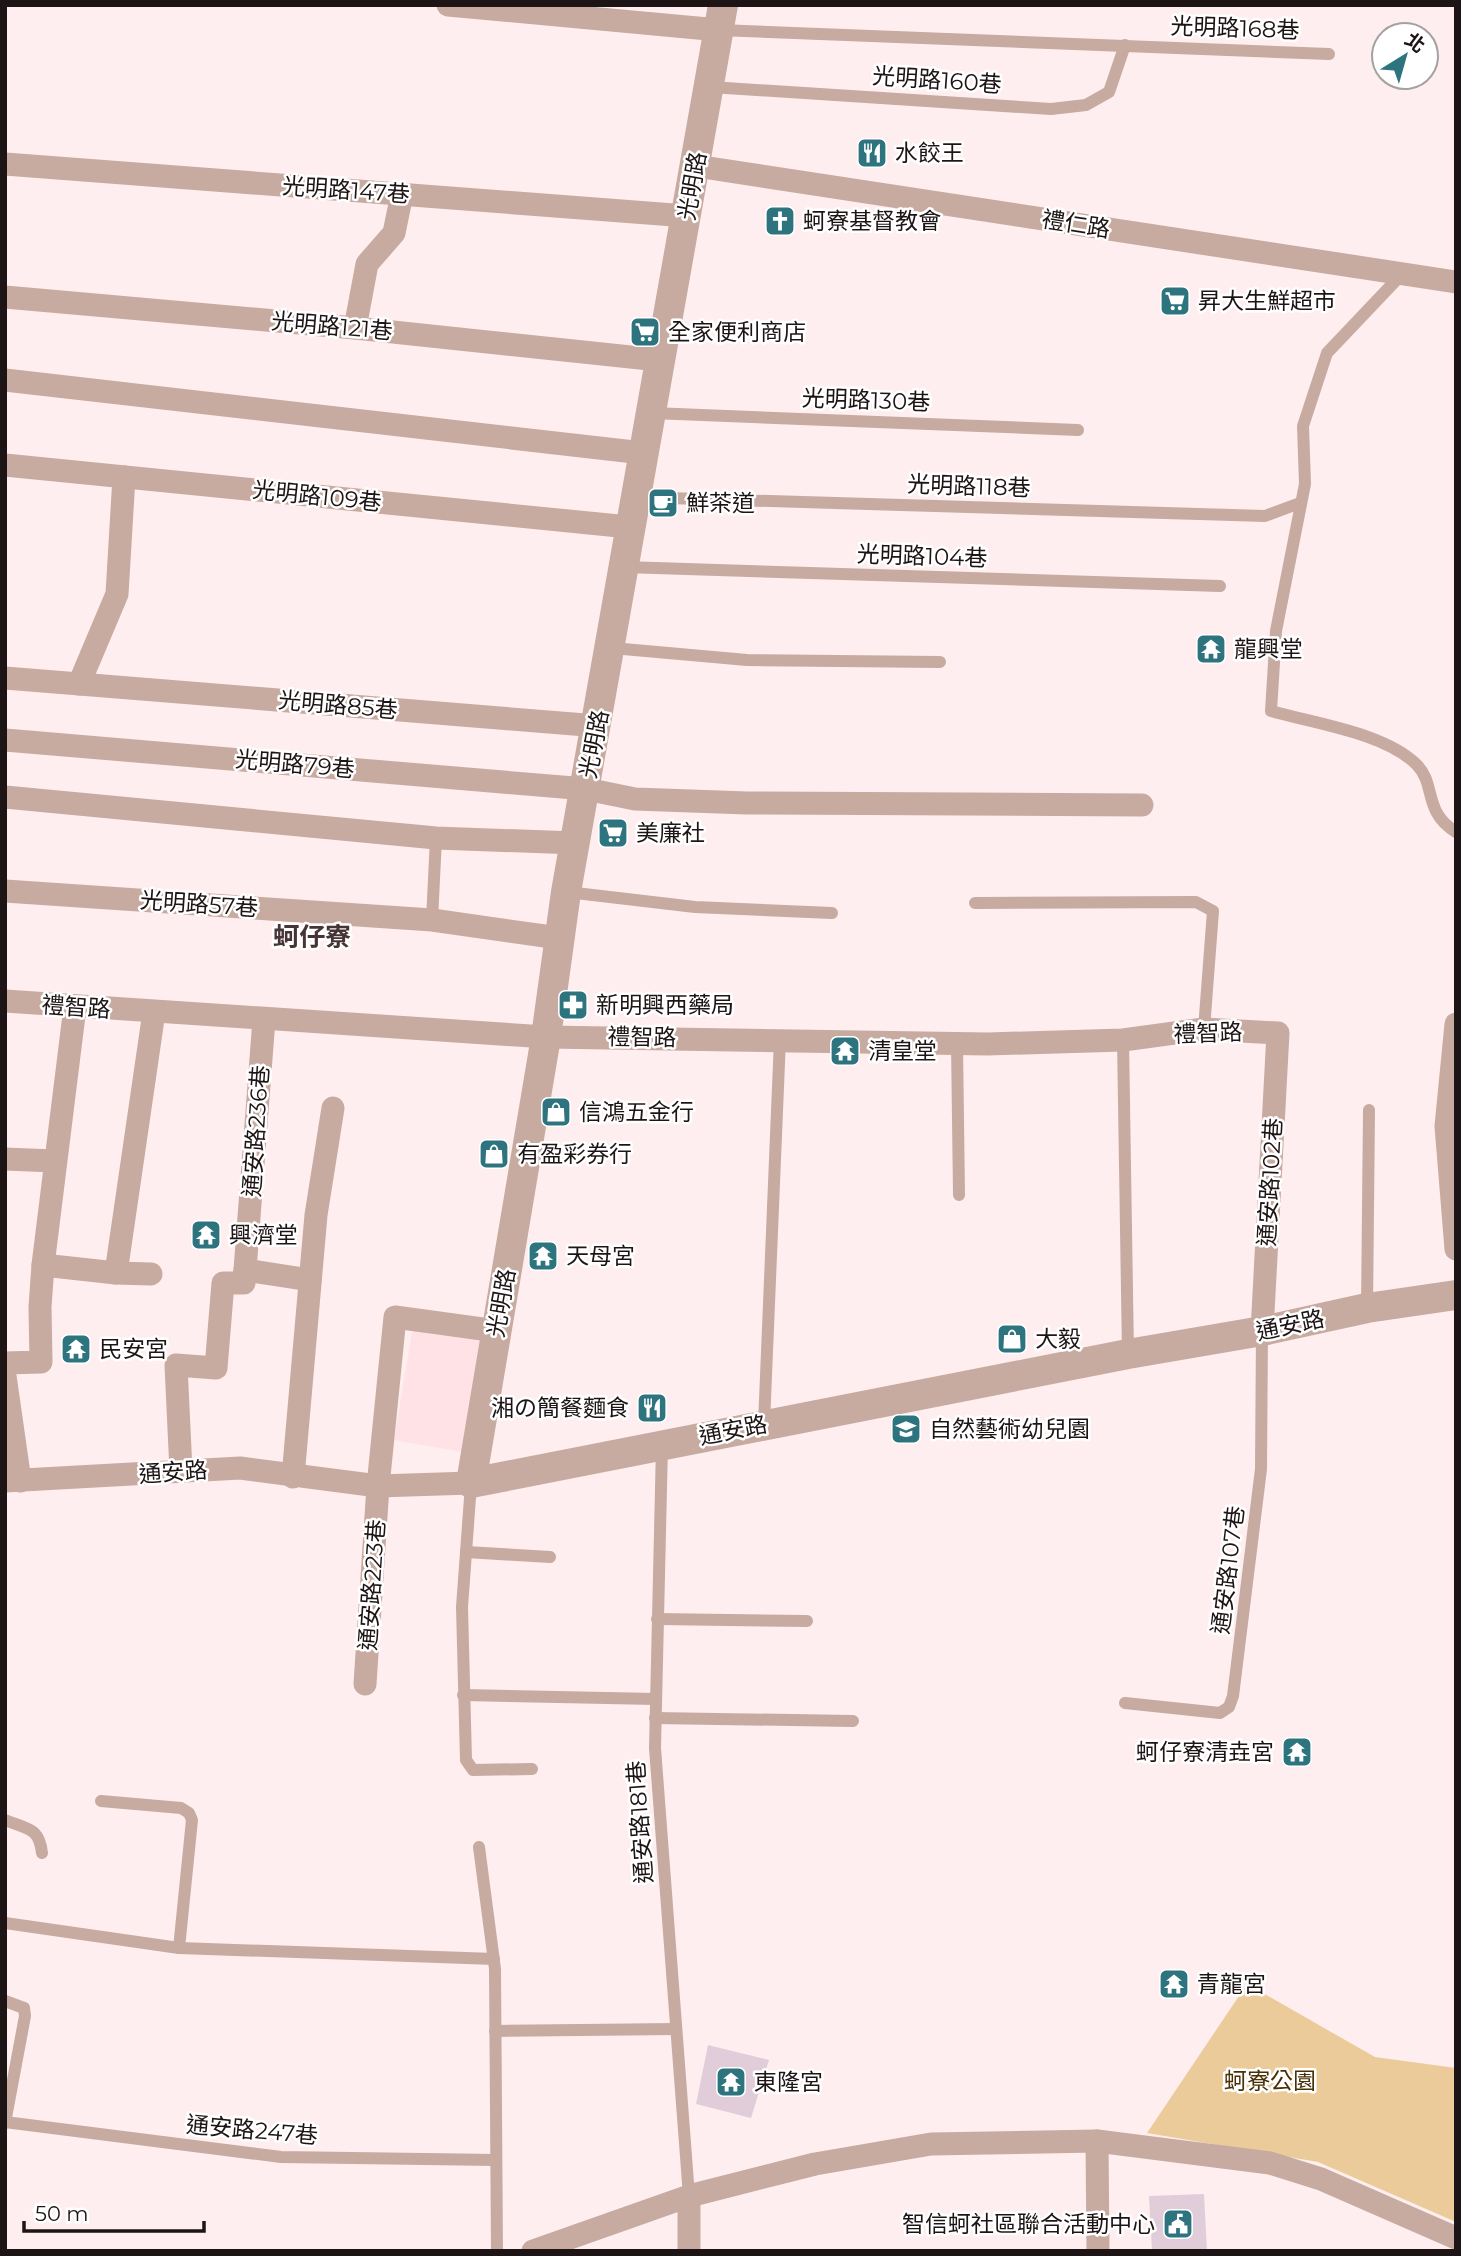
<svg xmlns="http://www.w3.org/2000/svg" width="1461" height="2256" viewBox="0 0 1461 2256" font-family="Montserrat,'Noto Sans TC','Noto Sans JP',sans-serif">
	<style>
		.built { fill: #fee2e5 }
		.green { fill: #eccb9b }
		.building { fill: #e1cdda }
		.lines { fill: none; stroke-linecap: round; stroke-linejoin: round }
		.service { stroke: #c7aba0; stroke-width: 12 }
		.minor { stroke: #c7aba0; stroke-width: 23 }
		.tertiary { stroke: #c7aba0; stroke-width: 30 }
		.labels { text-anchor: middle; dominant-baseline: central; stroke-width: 5; stroke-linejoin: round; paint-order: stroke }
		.street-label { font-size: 23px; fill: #1d1415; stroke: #fff }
		.poi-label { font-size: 23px; fill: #1d1415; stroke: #fff; text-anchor: start }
		.park-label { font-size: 23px; fill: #493105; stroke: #fff }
		.quarter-label { font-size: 26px; font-weight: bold; fill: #473436; stroke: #fff }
	</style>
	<rect width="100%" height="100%" fill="#feeeef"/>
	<path class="built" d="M413,1327L483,1339L463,1452L394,1440Z"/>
	<path class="green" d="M1247,1984L1375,2057L1456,2068V2222L1318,2162L1147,2133Z"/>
	<g class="building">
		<path d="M708,2045L769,2060L751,2118L696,2104Z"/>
		<path d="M1204,2194L1207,2251H1152L1149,2196Z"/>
	</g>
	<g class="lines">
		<g class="service">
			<path d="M719,30L1329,54"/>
			<path d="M710,87L1051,109L1086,105L1109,92L1125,45"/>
			<path d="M1402,274L1327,353L1303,426L1305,484L1276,631L1271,711C1313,723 1386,733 1417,765C1436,784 1423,812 1456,832"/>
			<path d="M652,413L1078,430"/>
			<path d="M635,497L1265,516L1300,503"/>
			<path d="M624,567L1220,586"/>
			<path d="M612,648L747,660L940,662"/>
			<path d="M567,892L695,907L832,913"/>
			<path d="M975,903L1196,902L1213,911L1204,1029"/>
			<path d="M432,920L436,838"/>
			<path d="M1123,1040L1128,1354"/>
			<path d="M957,1044L959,1195"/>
			<path d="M1367,1308L1369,1110"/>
			<path d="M764,1424L780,1039"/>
			<path d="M662,1445L655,1748L689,2196"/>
			<path d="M471,1484L462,1607L466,1760L473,1770L532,1769"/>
			<path d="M466,1552L550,1557"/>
			<path d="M657,1619L807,1621"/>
			<path d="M463,1695L656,1699"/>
			<path d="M1125,1703L1220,1713L1229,1707L1233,1696L1261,1469L1262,1331"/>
			<path d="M655,1718L853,1721"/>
			<path d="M101,1801L181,1808L189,1813L192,1820L179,1948"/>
			<path d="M5,1820C27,1829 39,1827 42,1853"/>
			<path d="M479,1847L495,1969L497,2251"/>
			<path d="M5,1923L179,1948L494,1959"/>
			<path d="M5,2001L24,2008L25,2016L5,2123"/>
			<path d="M495,2031L676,2029"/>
			<path d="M5,2122L281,2157L496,2160"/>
		</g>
		<g class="minor">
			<path d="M448,5L719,30"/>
			<path d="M5,164L687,216"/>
			<path d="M696,166L1456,282"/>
			<path d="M5,297L355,328L659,360"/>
			<path d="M355,328L367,264L394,233L402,194"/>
			<path d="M5,380L643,453"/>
			<path d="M5,465L629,527"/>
			<path d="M5,678L598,726"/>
			<path d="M79,684L117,594L124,477"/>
			<path d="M5,740L586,789L635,799L747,803L1142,805"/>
			<path d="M5,797L436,838L576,843"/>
			<path d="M5,891L432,920L559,938"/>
			<path d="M5,1001L546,1037L988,1044L1123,1040L1204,1029L1278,1033L1262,1331"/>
			<path d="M1456,1024L1446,1126L1456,1249"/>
			<path d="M5,1159L54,1161"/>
			<path d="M43,1265L116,1273L154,1012"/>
			<path d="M245,1270L310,1280"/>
			<path d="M116,1273L151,1274"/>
			<path d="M5,1363L41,1362L40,1307L43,1265L75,1007"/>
			<path d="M5,1376L20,1481"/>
			<path d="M181,1471L176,1365L216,1368L223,1283H244L264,1019"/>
			<path d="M293,1477L316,1215L333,1108"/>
			<path d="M5,1481L240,1468L378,1486L471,1483"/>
			<path d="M365,1684L378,1486L395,1317L497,1331"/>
			<path d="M1097,2141L1098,2251"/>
			<path d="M689,2196V2251"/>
			<path d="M533,2251L689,2196L815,2164L931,2144L1097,2141L1270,2163L1321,2179L1456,2238"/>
		</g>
		<path class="tertiary" d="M723,5L566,892L546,1037L471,1483L1128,1354L1262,1331L1367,1308L1456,1295"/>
	</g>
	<defs>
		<g id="restaurant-square" transform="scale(1.575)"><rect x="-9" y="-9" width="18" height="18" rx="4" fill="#2d747f" stroke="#fff"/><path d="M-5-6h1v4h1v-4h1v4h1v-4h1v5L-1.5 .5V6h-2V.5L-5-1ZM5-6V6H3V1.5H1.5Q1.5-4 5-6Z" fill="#fff"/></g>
		<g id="church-square" transform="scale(1.575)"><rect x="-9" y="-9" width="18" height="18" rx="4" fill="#2d747f" stroke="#fff"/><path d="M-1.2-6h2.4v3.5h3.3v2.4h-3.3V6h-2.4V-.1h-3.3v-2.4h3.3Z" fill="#fff"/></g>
		<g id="supermarket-square" transform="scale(1.575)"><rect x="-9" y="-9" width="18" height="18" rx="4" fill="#2d747f" stroke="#fff"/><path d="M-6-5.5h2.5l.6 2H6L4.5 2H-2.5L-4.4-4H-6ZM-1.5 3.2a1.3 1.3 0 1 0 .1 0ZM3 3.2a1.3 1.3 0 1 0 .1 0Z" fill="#fff"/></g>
		<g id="cafe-square" transform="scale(1.575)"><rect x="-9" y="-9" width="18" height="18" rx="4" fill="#2d747f" stroke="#fff"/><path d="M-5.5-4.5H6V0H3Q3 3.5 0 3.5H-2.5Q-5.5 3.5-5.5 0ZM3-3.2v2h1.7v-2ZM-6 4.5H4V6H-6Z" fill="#fff"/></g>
		<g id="temple-square" transform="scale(1.575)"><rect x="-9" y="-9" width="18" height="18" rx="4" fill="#2d747f" stroke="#fff"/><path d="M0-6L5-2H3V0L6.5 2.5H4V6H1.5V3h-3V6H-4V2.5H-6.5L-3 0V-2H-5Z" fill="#fff"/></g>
		<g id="pharmacy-square" transform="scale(1.575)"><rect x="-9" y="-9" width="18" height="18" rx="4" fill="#2d747f" stroke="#fff"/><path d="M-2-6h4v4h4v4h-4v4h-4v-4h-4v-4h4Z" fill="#fff"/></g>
		<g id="shop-square" transform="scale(1.575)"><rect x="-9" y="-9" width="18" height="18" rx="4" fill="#2d747f" stroke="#fff"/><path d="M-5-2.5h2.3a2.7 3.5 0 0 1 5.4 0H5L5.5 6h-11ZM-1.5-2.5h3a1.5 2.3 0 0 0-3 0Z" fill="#fff"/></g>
		<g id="school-square" transform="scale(1.575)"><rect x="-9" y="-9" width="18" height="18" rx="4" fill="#2d747f" stroke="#fff"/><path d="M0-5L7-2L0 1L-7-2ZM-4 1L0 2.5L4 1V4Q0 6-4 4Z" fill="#fff"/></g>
		<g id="civic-square" transform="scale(1.575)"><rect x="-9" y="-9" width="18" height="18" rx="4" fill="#2d747f" stroke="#fff"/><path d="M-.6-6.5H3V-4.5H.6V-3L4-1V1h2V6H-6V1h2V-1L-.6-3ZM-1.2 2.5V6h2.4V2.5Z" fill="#fff"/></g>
	</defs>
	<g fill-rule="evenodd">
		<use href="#restaurant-square" x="872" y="153"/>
		<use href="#church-square" x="780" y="221"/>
		<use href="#supermarket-square" x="1175" y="301"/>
		<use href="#supermarket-square" x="645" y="332"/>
		<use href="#cafe-square" x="663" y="503"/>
		<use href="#temple-square" x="1211" y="649"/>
		<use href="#supermarket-square" x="613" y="833"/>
		<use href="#pharmacy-square" x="573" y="1005"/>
		<use href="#temple-square" x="845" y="1051"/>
		<use href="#shop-square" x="556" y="1112"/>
		<use href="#shop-square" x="494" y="1154"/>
		<use href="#temple-square" x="206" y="1235"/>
		<use href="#temple-square" x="543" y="1256"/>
		<use href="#shop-square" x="1012" y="1339"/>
		<use href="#temple-square" x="76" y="1349"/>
		<use href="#restaurant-square" x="652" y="1408"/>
		<use href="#school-square" x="906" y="1429"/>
		<use href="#temple-square" x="1297" y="1752"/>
		<use href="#temple-square" x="1174" y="1984"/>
		<use href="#temple-square" x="731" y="2082"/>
		<use href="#civic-square" x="1178" y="2224"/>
	</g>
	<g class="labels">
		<g class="street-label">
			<text transform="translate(1235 28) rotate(2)">光明路168巷</text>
			<text transform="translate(937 80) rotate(4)">光明路160巷</text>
			<text transform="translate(692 186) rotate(-80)">光明路</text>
			<text transform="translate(346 190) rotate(4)">光明路147巷</text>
			<text transform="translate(1076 224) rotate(9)">禮仁路</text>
			<text transform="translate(332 326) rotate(5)">光明路121巷</text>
			<text transform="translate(866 400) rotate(2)">光明路130巷</text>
			<text transform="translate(969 486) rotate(2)">光明路118巷</text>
			<text transform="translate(317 496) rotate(6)">光明路109巷</text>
			<text transform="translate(922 556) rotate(2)">光明路104巷</text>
			<text transform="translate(338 705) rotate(5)">光明路85巷</text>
			<text transform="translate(594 744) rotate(-79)">光明路</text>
			<text transform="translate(295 764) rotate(5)">光明路79巷</text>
			<text transform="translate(199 904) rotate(4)">光明路57巷</text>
			<text transform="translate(76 1007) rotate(4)">禮智路</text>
			<text transform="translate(1208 1033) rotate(-2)">禮智路</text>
			<text transform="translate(642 1037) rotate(1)">禮智路</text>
			<text transform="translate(256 1131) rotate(-86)">通安路236巷</text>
			<text transform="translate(1270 1182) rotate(-87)">通安路102巷</text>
			<text transform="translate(501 1303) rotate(-80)">光明路</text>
			<text transform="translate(1290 1325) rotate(-12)">通安路</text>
			<text transform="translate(733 1430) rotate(-11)">通安路</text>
			<text transform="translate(173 1472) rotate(-4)">通安路</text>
			<text transform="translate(1228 1570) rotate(-83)">通安路107巷</text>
			<text transform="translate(372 1585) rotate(-86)">通安路223巷</text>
			<text transform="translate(640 1822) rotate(-94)">通安路181巷</text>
			<text transform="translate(252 2130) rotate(5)">通安路247巷</text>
		</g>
		<g class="poi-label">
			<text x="895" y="153">水餃王</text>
			<text x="803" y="221">蚵寮基督教會</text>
			<text x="1198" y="301">昇大生鮮超市</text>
			<text x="668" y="332">全家便利商店</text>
			<text x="686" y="503">鮮茶道</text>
			<text x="1234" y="649">龍興堂</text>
			<text x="636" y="833">美廉社</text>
			<text x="596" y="1005">新明興西藥局</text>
			<text x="868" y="1051">清皇堂</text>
			<text x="579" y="1112">信鴻五金行</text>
			<text x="517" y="1154">有盈彩券行</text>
			<text x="229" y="1235">興濟堂</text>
			<text x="566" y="1256">天母宮</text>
			<text x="1035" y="1339">大毅</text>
			<text x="99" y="1349">民安宮</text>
			<text x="629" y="1408" text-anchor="end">湘の簡餐麵食</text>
			<text x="929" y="1429">自然藝術幼兒園</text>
			<text x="1274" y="1752" text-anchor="end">蚵仔寮清垚宮</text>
			<text x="1197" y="1984">青龍宮</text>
			<text x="754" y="2082">東隆宮</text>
			<text x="1155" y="2224" text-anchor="end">智信蚵社區聯合活動中心</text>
		</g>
		<g class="park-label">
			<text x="1270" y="2081">蚵寮公園</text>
		</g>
		<g class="quarter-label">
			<text x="312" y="937">蚵仔寮</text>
		</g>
	</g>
	<rect width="1461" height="2256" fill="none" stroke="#1d1415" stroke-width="14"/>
	<g transform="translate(1405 56) rotate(37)"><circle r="33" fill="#ffffff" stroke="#a5a1a1" stroke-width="2"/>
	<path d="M0-5L12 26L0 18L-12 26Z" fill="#2d747f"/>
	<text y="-10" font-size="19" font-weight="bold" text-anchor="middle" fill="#1d1415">北</text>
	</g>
	<path d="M24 2221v10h180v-10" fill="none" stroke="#1d1415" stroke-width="3.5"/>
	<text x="35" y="2221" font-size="21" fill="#1d1415" stroke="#ffffff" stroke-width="5" paint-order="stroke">50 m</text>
</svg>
